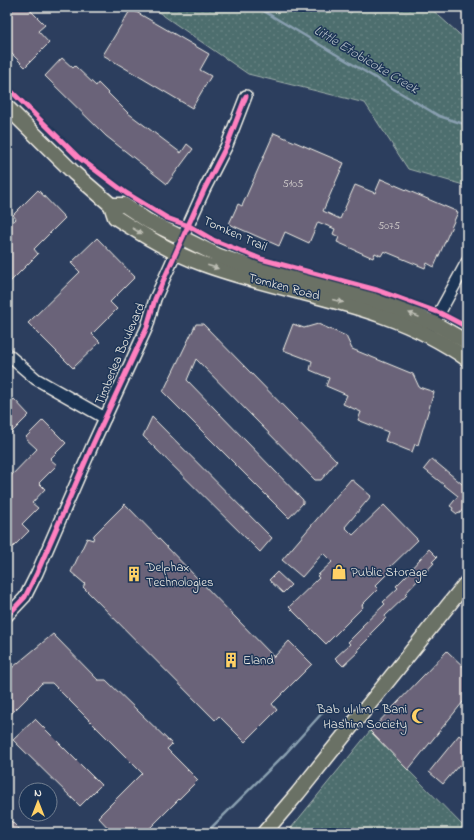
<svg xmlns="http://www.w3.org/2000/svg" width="474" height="840" viewBox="0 0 474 840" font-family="'Indie Flower',sans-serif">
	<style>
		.green { fill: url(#green-dots); stroke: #a0b0ab }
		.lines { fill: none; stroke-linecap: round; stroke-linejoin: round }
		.stream { stroke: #899fb0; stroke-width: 2.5 }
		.building { fill: #6a6479; stroke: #f4f1e8 }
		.minor-casing { stroke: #f4f1e8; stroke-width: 14 }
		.major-casing { stroke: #f4f1e8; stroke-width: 17 }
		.minor { stroke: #1d3557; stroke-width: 11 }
		.major { stroke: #6b7165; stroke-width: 14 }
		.cycleway-casing { stroke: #1d3557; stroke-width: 8 }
		.cycleway { stroke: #ff80c0; stroke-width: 5 }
		.oneway { fill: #bdbeb4 }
		.labels { text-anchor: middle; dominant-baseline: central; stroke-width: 3; stroke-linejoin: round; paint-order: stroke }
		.number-label { font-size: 11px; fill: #d2cecc }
		.street-label { font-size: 13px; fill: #f4f1e8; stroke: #1d3557 }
		.poi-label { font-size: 13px; fill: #f4f1e8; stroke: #1d3557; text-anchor: start }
		.water-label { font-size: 14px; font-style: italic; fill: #b6c1c7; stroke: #1d3557 }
	</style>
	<defs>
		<pattern id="green-dots" width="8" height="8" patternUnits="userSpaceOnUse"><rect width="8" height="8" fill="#4d6e6e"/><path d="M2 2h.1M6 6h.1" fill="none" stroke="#678383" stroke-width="1.8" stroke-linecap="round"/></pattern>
	</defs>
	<rect width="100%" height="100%" fill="#2c3e5e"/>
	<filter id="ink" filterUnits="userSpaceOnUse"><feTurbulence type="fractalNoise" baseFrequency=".025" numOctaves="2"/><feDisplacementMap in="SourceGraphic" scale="8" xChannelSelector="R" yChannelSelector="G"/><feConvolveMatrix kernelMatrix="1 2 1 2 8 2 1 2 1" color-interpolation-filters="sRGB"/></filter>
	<g filter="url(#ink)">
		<g class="green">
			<path d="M151,7H340L351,13L356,7H429L467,41V186L408,169L365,103L248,74Z"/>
			<path d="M370,731L467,830V833H287Z"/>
		</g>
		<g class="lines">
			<g class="stream">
				<path d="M257,7L439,116L467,125"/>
				<path d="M206,833L286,753L323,712"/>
			</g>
		</g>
		<g class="building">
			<path d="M7,7H27L45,25L38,31L49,43L25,67L7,49Z"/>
			<path d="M131,9L209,54L200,70L211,76L192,108L103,55Z"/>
			<path d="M62,58L73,68L75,66L96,86L98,83L128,113L181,153L187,144L193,149L167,184L106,136L45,76Z"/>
			<path d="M274,133L344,163L323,211L340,219L355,185L375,193L381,179L458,212L434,267L427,263L425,268L384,251L381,256L375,253L373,258L337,242L339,237L333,234L335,229L318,222L309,243L285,232L279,246L229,224L238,204L242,206Z"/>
			<path d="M38,190L65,218L34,249L38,254L7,285V228L16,219L13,215Z"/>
			<path d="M97,238L135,277L110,302L117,309L92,334L100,342L73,368L28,323L80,272L71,263Z"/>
			<path d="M196,324H203L337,461L321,480H315L196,359L187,380L303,500V503L289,518L163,392Z"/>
			<path d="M293,324L304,328L318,324L346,336L352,349L413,374L419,387L434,392L418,445L415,444L412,452L385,441L388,432L358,420L361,412L343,404L347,395L326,386L329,378L310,370L312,361L283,350Z"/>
			<path d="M14,399L29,415L7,437V406Z"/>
			<path d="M152,417L272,538L260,552L143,436Z"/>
			<path d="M43,420L66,443L50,459L57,465L39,483L45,489L32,503L38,508L22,524L29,531L13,547L7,541V480L37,449L25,438Z"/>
			<path d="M432,459L467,488V504L460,513L457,514L452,510L453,508L450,506L458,496L424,469Z"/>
			<path d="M351,479L371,496L345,527L353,535L384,505L418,540L387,570L389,572L375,586L378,589L362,605L363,607L326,644L289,607L319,578L317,576L332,562L323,553L302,577L282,560Z"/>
			<path d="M125,504L274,657L289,641L312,664L272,704L277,710L245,742L219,716L215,720L83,587L85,584L71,572L87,538L93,540L94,535Z"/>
			<path d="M429,549L437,557L432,562L434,563L405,594L407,595L385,616L386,618L371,633L372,635L358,649L359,651L343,666L335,658L350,644L348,642L363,627L362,626L385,604L383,602L398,588L396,586L411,571L410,570Z"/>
			<path d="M277,572L291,585L283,593L269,580Z"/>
			<path d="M53,634L98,680H106L172,744L167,749L198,780L145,833H113L98,817L142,773L52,683H42L7,718V672Z"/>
			<path d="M447,651L467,670V697L408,770L370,731Z"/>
			<path d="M35,719L101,785L80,806L13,740Z"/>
			<path d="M459,735L467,742V771L459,765L443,784L429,772Z"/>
			<path d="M7,817L23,833H7Z"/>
		</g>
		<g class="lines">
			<g class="minor-casing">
				<g id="minor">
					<path d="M430,330L467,262"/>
					<path d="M7,354L36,379L105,418"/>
					<path d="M7,616L25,597L37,573L93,444L147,327L155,299L205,188L227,145L246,96"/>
				</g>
			</g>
			<g class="major-casing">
				<g id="major">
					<path d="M7,107L74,173L111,205L115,217C143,235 172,253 203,264C293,297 386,301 467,359"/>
					<path d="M111,205H124L148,221L219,256L246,265L307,280L390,305L434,323L467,342"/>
					<path d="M264,833L298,793L467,582"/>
				</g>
			</g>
			<use href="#minor" class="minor"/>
			<use href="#major" class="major"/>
			<g class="cycleway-casing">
				<g id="cycleway">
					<path d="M7,87L78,157L126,193L167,218L189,226L213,240L261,259L377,290L440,313L467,327"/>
					<path d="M7,616L25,597L37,573L93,444L147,327L155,299L205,188L227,145L246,96"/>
				</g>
			</g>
			<use href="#cycleway" class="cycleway"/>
		</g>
		<defs><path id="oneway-solid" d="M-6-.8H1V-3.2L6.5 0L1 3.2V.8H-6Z"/></defs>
		<g class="oneway">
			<use href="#oneway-solid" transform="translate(137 231) rotate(31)"/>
			<use href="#oneway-solid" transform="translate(213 267) rotate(18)"/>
			<use href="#oneway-solid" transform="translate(338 301) rotate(15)"/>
			<use href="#oneway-solid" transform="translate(414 315) rotate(-158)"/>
		</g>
	</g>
	<defs>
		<g id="shop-bare" transform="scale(1.2)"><path d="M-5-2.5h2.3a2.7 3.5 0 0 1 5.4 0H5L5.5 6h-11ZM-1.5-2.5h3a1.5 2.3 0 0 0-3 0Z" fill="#ffd166" stroke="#1d3557" stroke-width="2.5" paint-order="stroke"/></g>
		<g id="building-bare" transform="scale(1.2)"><path d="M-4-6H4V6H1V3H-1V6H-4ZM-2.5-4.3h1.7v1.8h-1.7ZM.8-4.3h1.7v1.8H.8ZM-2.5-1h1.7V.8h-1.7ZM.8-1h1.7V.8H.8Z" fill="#ffd166" stroke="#1d3557" stroke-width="2.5" paint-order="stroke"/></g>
		<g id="mosque-bare" transform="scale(1.2)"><path d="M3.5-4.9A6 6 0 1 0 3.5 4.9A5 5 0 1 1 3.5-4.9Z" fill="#ffd166" stroke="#1d3557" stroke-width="2.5" paint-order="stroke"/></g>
	</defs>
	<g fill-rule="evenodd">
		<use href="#shop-bare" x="339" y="572"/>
		<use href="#building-bare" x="134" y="574"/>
		<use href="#building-bare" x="231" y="660"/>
		<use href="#mosque-bare" x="419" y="716"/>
	</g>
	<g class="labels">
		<g class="number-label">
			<text x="293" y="184">5105</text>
			<text x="389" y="226">5075</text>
		</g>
		<g class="street-label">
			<text transform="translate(235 234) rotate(24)">Tomken Trail</text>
			<text transform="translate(284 287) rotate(15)">Tomken Road</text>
			<text transform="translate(120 354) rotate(-67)">Timberlea Boulevard</text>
		</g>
		<g class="poi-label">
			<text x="146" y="567">Delphax<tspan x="146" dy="15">Technologies</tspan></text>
			<text x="351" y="572">Public Storage</text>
			<text x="243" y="660">Eland</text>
			<text x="407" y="709" text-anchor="end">Bab ul Ilm - Bani<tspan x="407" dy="15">Hashim Society</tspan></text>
		</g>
		<g class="water-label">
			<text transform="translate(366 60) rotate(31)">Little Etobicoke Creek</text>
		</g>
	</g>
	<rect width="474" height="840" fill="none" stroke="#1d3557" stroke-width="24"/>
	<rect x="12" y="12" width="450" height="816" fill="none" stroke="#f4f1e8" stroke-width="1.5" filter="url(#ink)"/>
	<g transform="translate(38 802)"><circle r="19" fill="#1d3557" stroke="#738091"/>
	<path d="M0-3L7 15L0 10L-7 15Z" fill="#ffd166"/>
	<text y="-6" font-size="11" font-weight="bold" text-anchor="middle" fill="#f4f1e8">N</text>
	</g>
</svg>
